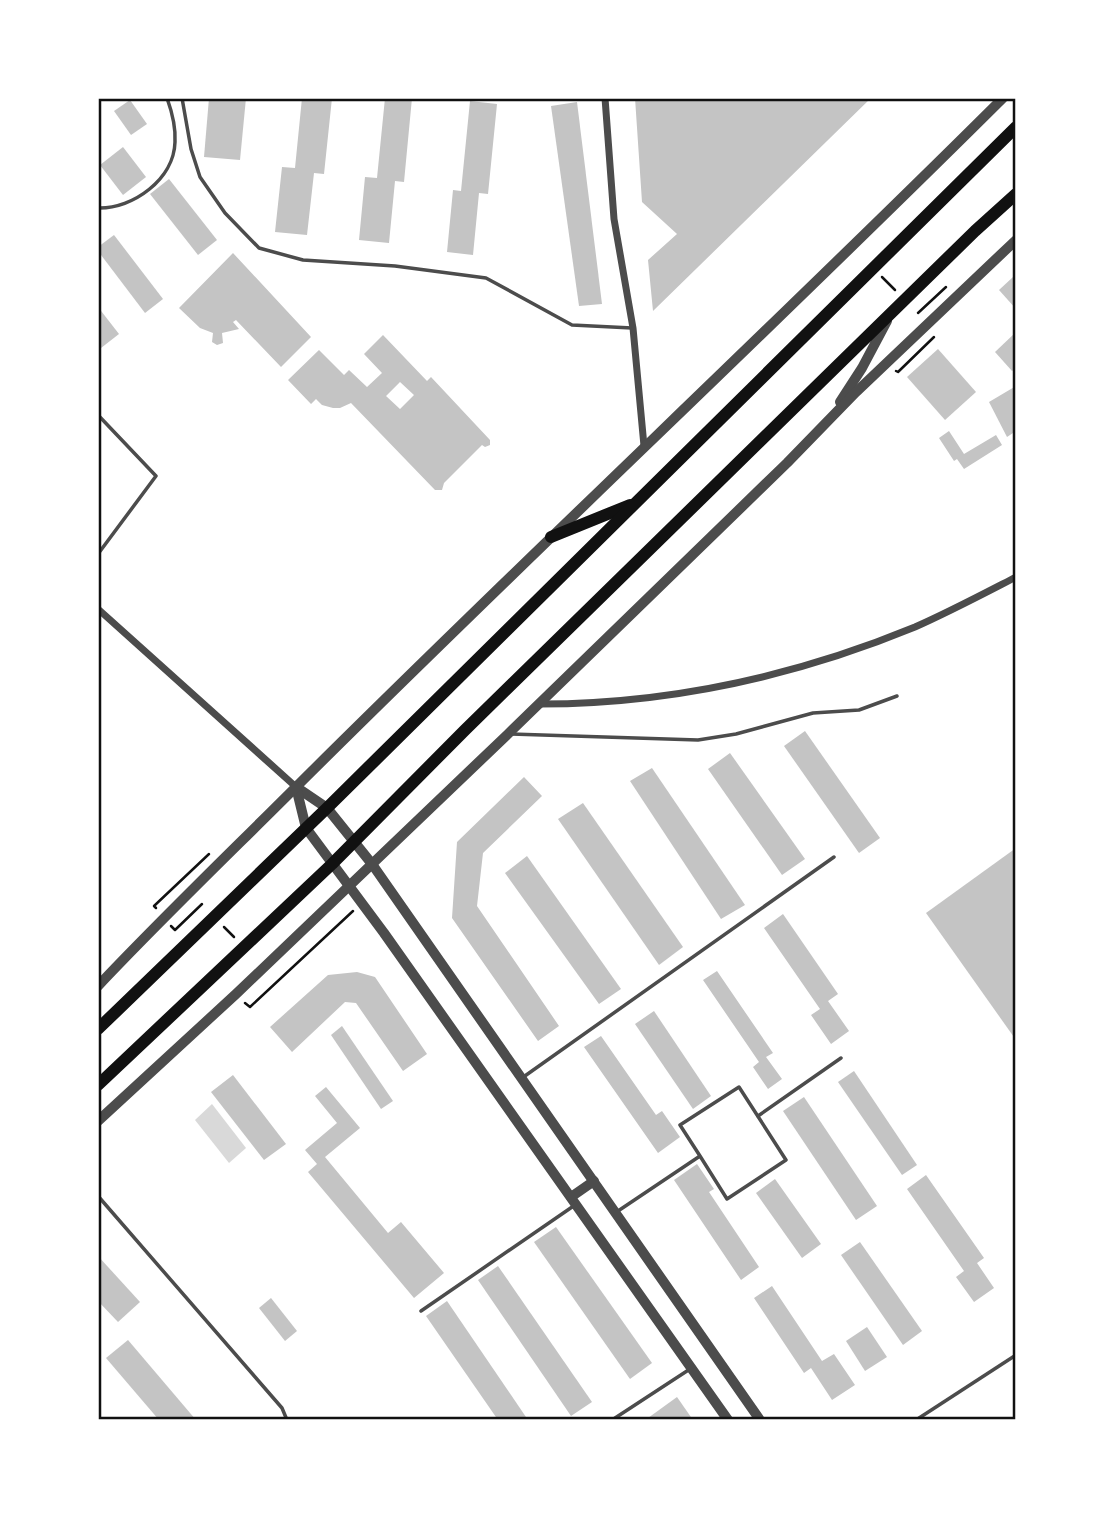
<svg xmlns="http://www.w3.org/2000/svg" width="1114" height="1518" viewBox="0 0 1114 1518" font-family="Literata,serif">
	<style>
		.water { fill: #d9d9d9 }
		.building { fill: #c4c4c4; fill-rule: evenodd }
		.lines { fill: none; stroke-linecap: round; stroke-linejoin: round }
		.path { stroke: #111; stroke-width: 2.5 }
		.service { stroke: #4c4c4c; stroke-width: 3.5 }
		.minor { stroke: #4c4c4c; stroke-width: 7 }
		.tertiary { stroke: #4c4c4c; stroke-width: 10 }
		.trunk { stroke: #111; stroke-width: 12 }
		.neatline { fill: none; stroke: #111; stroke-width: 2.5 }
	</style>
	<rect width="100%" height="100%" fill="#fff"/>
	<path class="water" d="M212,1104L246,1148L229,1163L195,1120Z"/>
	<g class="building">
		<path d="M209,98H246L240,160L204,157Z"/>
		<path d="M302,98H332L324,174L314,173L307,235L275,232L282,167L295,168Z"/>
		<path d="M385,98H412L404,182L395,181L389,243L359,240L365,177L377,178Z"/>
		<path d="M635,98H871L653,311L648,260L677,234L642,202Z"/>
		<path d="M130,100L147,124L131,135L114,111Z"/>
		<path d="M470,101L497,104L488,194L479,193L473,255L447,252L453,190L461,191Z"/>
		<path d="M577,102L602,304L579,306L551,106Z"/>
		<path d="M123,147L146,177L123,195L100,165Z"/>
		<path d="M169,179L217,240L198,255L150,194Z"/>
		<path d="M114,235L163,299L145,313L98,251V247Z"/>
		<path d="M233,253L311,337L281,367L236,320L233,322L239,329L222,333L223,343L217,345L212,342L213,333L200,328L179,308Z"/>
		<path d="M1013,277L1016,280V309L999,290Z"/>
		<path d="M98,307L119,334L101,348L98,344Z"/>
		<path d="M1016,332V368L1012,371L995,352Z"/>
		<path d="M383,335L427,381L431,377L490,440V445L485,447L482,445L444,483L442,490H435L351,403L340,408H333L322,405L316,399L311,404L288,380L319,350L344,375L349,370L367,387L382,373L364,354ZM400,382L414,395L400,409L386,396Z"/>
		<path d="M938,349L976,392L945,420L907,377Z"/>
		<path d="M1016,386V431L1007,437L989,402Z"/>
		<path d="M949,431L964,454L996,435L1002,445L964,469L957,459L954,461L939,438Z"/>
		<path d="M805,731L880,838L859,853L784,746Z"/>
		<path d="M730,753L805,859L782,875L708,769Z"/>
		<path d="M652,768L745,905L721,919L630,781Z"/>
		<path d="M524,777L542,796L483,853L477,906L559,1026L538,1041L452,918L457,842Z"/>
		<path d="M583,803L683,947L659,965L558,819Z"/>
		<path d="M1016,848V1040L926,913Z"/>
		<path d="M527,856L621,989L599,1004L505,873Z"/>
		<path d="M783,914L838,994L828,1001L849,1031L831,1044L811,1015L820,1009L764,928Z"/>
		<path d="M717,971L773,1053L766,1057L782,1079L768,1089L753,1067L759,1062L703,980Z"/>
		<path d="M357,972L375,977L427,1054L403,1071L356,1003L345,1002L292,1052L270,1027L328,975Z"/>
		<path d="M654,1011L711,1096L693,1109L635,1024Z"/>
		<path d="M342,1026L393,1101L381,1109L331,1035Z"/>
		<path d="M601,1036L656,1115L662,1111L680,1137L658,1153L584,1047Z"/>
		<path d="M854,1071L917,1165L902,1175L838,1082Z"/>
		<path d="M233,1075L286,1144L264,1160L211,1092Z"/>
		<path d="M326,1087L360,1128L325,1157L388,1233L401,1222L444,1273L414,1298L308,1172L317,1164L305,1150L337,1123L315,1096Z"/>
		<path d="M804,1097L877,1206L856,1220L783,1111Z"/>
		<path d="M697,1164L714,1189L709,1192L759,1267L741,1280L674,1180Z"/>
		<path d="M926,1175L984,1258L977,1263L994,1288L974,1302L956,1277L964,1271L907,1189Z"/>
		<path d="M775,1179L821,1244L802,1258L756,1193Z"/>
		<path d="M556,1227L652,1363L630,1379L534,1242Z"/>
		<path d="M860,1242L922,1331L903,1345L841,1255Z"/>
		<path d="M98,1256L140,1302L118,1322L98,1301Z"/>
		<path d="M498,1266L592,1402L571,1416L478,1280Z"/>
		<path d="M772,1286L822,1361L834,1354L855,1385L832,1400L811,1368L804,1373L754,1298Z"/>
		<path d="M271,1298L297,1331L285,1341L259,1308Z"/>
		<path d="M447,1301L528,1420H498L426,1316Z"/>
		<path d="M867,1327L887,1357L865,1371L846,1341Z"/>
		<path d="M128,1340L196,1420H159L106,1358Z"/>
		<path d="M677,1397L693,1420H650L648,1418Z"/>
	</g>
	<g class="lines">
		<g class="path">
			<path d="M882,277L895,290"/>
			<path d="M918,313L946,287"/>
			<path d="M896,371L898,372L934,337"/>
			<path d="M156,908L154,906L209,854"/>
			<path d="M171,926L175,930L202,904"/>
			<path d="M224,927L234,937"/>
			<path d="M245,1003L250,1007L353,911"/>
		</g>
		<g class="service">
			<path d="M182,98L191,149L200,177L225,213L259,248L303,260L395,266L486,278L572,325L632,328"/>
			<path d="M98,208C133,209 174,179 175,142C176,126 172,112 167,98"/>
			<path d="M98,415L156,476L98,554"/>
			<path d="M511,734L698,740L736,734L813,713L859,710L897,696"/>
			<path d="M522,1078L834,857"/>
			<path d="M758,1116L841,1058"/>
			<path d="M98,1196L282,1408L287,1420"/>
			<path d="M618,1211L700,1156L727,1199L786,1160L739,1087L680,1125L700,1156"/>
			<path d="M421,1311L575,1205"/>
			<path d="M612,1420L690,1369"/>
			<path d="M916,1420L1016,1355"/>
		</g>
		<g class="minor">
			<path d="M605,98L614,219L633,328L644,446"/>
			<path d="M98,609L296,787"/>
			<path d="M539,704C668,704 796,676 915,627C949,612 983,594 1016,577"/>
		</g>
		<g class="tertiary">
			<path d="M840,402L862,368L887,321"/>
			<path d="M296,787L327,808L372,864L760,1420"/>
			<path d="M296,787L306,828L384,933L728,1420"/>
			<path d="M98,986C164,916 233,850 300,783C532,552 771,329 1003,98"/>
			<path d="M98,1121L236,994L508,734L787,463L856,392L1016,240"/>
			<path d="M571,1197L594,1181"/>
		</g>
		<g class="trunk">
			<path d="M551,537L630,505"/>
			<path d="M98,1029L327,808L1016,127"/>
			<path d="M98,1085L332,864L465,730L975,231L1016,194"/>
		</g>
	</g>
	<rect width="1114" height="1518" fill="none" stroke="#ffffff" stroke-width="200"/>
	<rect x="100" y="100" width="914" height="1318" class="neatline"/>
</svg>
